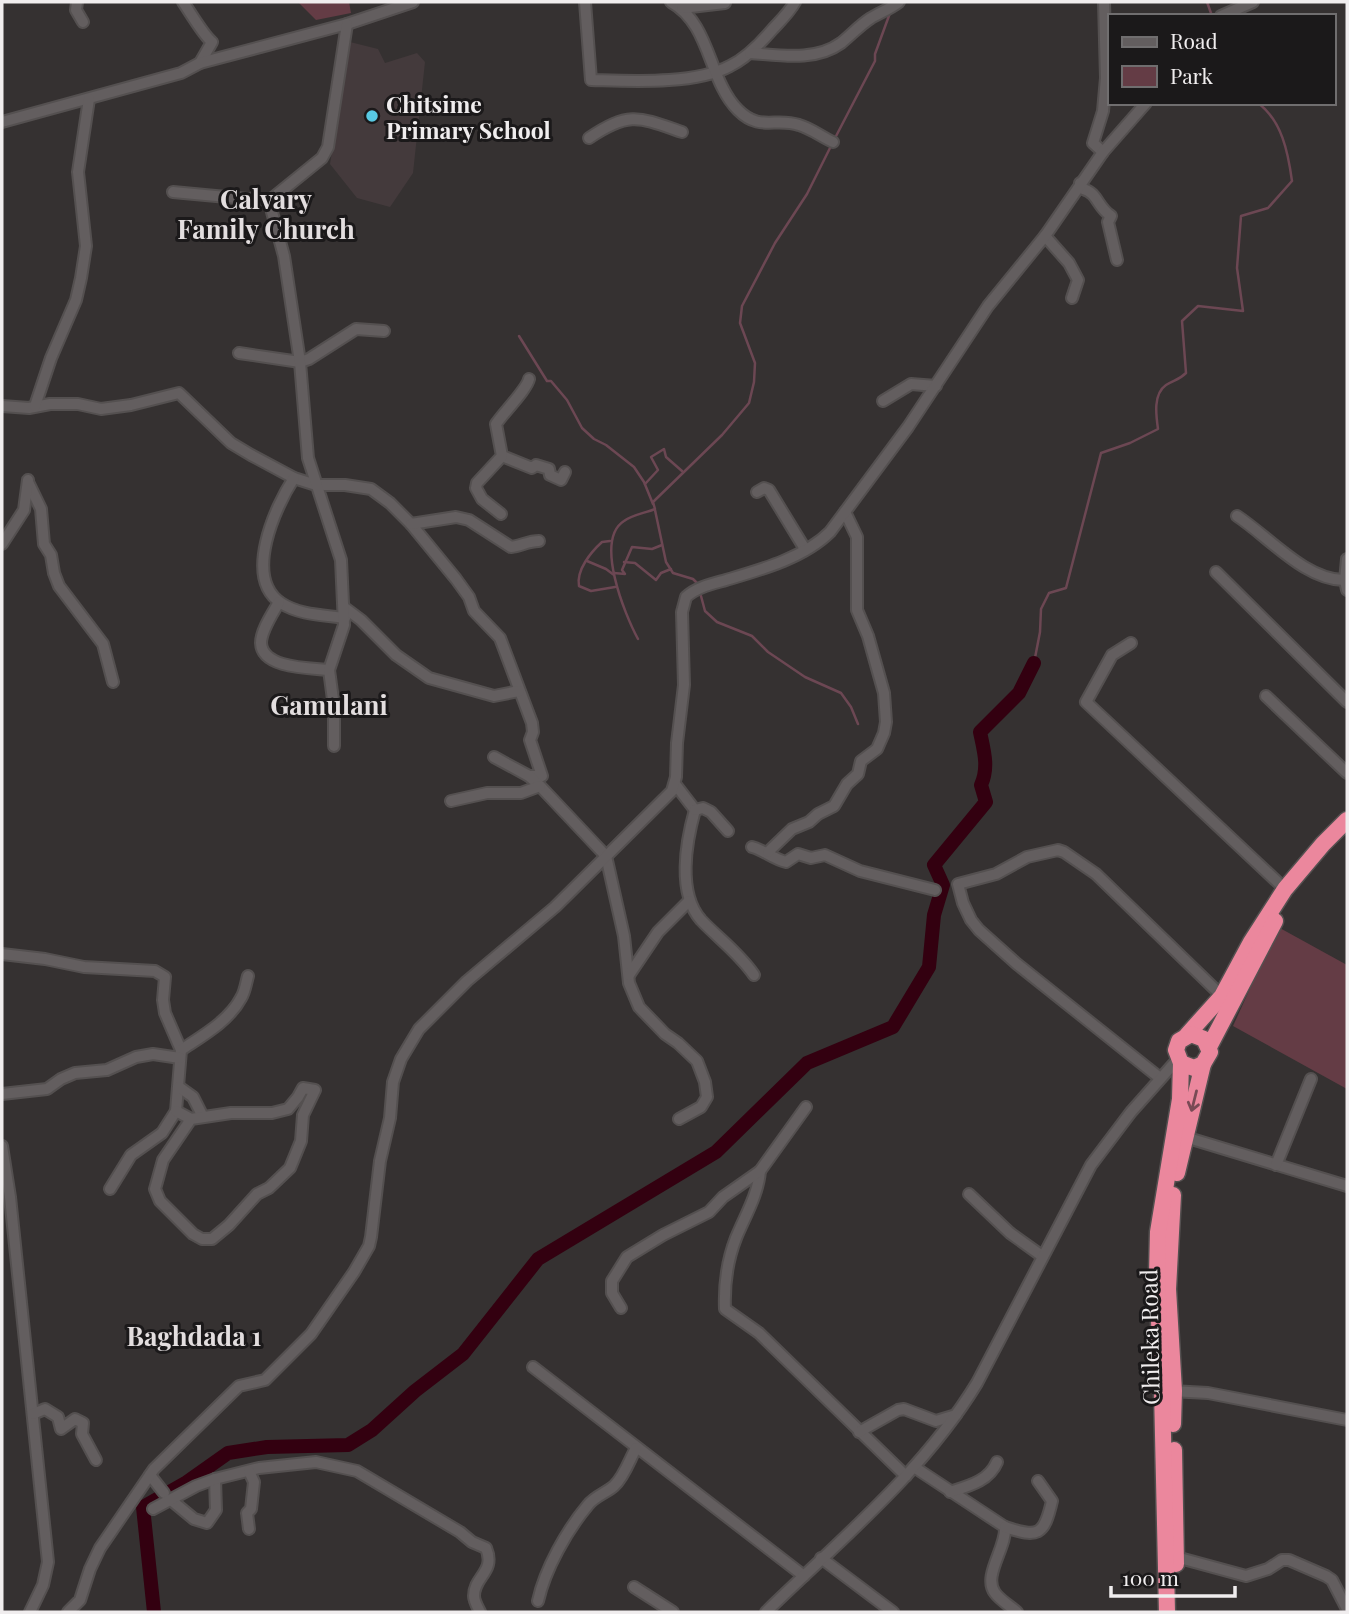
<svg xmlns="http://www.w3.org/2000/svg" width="1349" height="1614" viewBox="0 0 1349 1614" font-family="'Playfair Display',serif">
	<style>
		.built { fill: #443a3c }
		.green { fill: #643c45 }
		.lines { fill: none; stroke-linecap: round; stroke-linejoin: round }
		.stream { stroke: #6c4753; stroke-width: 2.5 }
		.river { stroke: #330010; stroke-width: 14 }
		.minor-casing { stroke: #545050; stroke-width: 14 }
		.highway-casing { stroke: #545050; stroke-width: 19 }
		.minor { stroke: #635e5f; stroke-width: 10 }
		.highway { stroke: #eb879d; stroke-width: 16 }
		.oneway { stroke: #794a55 }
		.poi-dot { fill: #58c9e3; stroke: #1b191a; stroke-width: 2.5 }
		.labels { text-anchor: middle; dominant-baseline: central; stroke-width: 6; stroke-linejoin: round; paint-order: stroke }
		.poi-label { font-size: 23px; font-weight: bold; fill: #f0edee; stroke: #1b191a; text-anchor: start }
		.street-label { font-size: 23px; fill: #f0edee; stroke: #1b191a }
		.quarter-label { font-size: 26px; font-weight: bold; fill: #e3dedf; stroke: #1b191a }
	</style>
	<rect width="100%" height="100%" fill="#353131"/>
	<path class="built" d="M350,42L378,49L385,63L417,53L425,62L413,173L390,207L357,198L330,164Z"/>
	<g class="green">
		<path d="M301,2H349L351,13L316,20L299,3Z"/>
		<path d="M1278,927L1347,965V1089L1233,1026Z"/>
	</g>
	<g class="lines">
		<g class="stream">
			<path d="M1207,2L1212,16"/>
			<path d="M834,140L875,61V54L890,13"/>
			<path d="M519,336L547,381H551L567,400L582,428L594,439L606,445L634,467L644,482L653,504"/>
			<path d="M645,484L658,470L651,457L664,449L666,457L682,471"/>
			<path d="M655,510L666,562L673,573L693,579L698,584"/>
			<path d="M610,541L602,542C591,552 576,570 579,586L591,591L615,587"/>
			<path d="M587,561L606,569L614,575"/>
			<path d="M624,562L635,563L656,580L661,573L671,569"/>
			<path d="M614,573L625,574L622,570L632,547L652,549L662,545"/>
			<path d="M701,596L705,611L717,622L752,636L768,652L805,677L841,693L851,707L858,724"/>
			<path d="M638,639C625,615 594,540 624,521C632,515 645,513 655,509L653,502L722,435L749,403L754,382L755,363L740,323L742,306L775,243L807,194L831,146"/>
			<path d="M1034,663L1040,632L1041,609L1049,593L1066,588L1101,453L1130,443L1158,429C1156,415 1153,394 1166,385C1174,380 1179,380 1186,373L1182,321L1198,306L1243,311L1237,268L1241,216L1268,208L1292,181C1288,152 1282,121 1258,103"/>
		</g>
		<path class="river" d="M154,1612L143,1507L187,1482L228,1453L267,1447L348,1445L372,1430L415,1391L463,1354L538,1259L716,1152L807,1063L893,1027L929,967L934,915L943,885L934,865L986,802L981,785C989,767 984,751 980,732L1019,693L1034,663"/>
		<g class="minor-casing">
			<g id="minor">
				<path d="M77,2L76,10L83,22"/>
				<path d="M183,2C190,12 204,36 212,42L200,63"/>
				<path d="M585,2L591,80C630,81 695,85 730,66C746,58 759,45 771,31C779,22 789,13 795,2"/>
				<path d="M671,2C711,24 708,80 738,110C760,132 775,117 799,125C810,128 822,137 833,142"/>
				<path d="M682,8L725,3"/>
				<path d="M1221,16L1253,2"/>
				<path d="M750,53C779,55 815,62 841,43C851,35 860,25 871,18C881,12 890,9 899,2"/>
				<path d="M2,122L181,73L200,63L347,24L413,2"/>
				<path d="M589,138C629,111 639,117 682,132"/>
				<path d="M1103,152L1093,143L1103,111L1106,78L1104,2"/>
				<path d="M1080,183L1083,189C1098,193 1097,207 1111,216L1108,222L1117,260"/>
				<path d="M173,192L269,201"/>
				<path d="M1045,236L1069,263L1078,280L1072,298"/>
				<path d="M239,353L300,362L309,359L356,329L384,331"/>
				<path d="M883,401L911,384L936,386"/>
				<path d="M2,406L29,408L50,404H78L101,409L131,405L179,393L231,443L251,455L294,478L316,485H345L371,489L390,503L411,524L456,579L469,597L474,611L500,638L532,723L533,732L530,740L542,776H529"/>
				<path d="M35,406L51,358L76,300L81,278L86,246L78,172L89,99"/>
				<path d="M502,456L532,468L536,465L549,469L550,475L561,480L565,472"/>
				<path d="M294,478C275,507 243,578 281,603C299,615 324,615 345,618"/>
				<path d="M28,482L41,509L44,544L51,555L54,573L59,586L103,644L113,682"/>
				<path d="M757,492L764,488L769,490L805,549"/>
				<path d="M501,514L482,499L476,488L477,483L502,456L496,424C504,412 527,389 529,379"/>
				<path d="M1237,516C1269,537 1306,581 1345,580"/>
				<path d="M411,524L456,517L469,520L511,547C521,546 528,541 539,541"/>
				<path d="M2,544L24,510L28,480"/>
				<path d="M1347,559L1345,580L1347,590"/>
				<path d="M1216,572L1347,702"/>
				<path d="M279,602C273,613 261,630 261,643C262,669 311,668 329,670"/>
				<path d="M345,608L361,620L396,655L429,678L494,696L519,691"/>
				<path d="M1131,643L1112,655L1086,702L1285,889"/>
				<path d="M1266,696L1347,773"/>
				<path d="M334,746V707L329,670L344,625L341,560L308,458L300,362L284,256L269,201L322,158L328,147L347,24"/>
				<path d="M494,757L529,776L540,786L606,856L624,936L629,983L639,1007L665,1034L678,1043L697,1061L705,1082L707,1097L701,1107L679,1119"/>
				<path d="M675,784L695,810"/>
				<path d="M451,801L487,793H521L540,786"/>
				<path d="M695,810C686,842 677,893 701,920C719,939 739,953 754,975"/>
				<path d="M695,810L703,808L711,812L728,831"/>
				<path d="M752,847C764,850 773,859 786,862L798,854L811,858L825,855L860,871L935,890"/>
				<path d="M768,852L792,829L809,822L818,814L834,806L847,784L858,774L861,761L877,749L884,733L886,722L884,693L868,636L857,610V537L845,512"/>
				<path d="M2,954L45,959L84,967L155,971L165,977L163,1000L165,1013L181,1050L176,1111L162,1133L131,1155L110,1189"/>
				<path d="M629,975L658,932L689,901"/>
				<path d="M181,1050C202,1036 229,1021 241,998C245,992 246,983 248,976"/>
				<path d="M1160,1078L1017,964L979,930L971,920L963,903L958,884L996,874L1027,857L1058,850L1064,852L1096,874L1222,996"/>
				<path d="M179,1087L193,1097L203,1117"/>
				<path d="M2,1094L47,1089L61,1079L75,1073L107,1070L136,1057L153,1054L180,1058"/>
				<path d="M176,1111L191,1119L231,1113H272L288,1109L298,1097L303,1088L315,1090L303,1115L301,1141L290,1168L269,1188L257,1194L229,1225L212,1239H202L193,1234L160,1201L155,1189L163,1160L191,1119"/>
				<path d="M1185,1137L1347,1186"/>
				<path d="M2,1146L10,1197L48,1562L43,1585L30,1612"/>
				<path d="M1276,1165L1311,1079"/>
				<path d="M760,1171C758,1195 745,1216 736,1238C727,1261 724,1284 725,1309L759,1333L906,1476"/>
				<path d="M969,1194L1010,1233L1042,1256"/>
				<path d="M621,1308L612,1293V1281L627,1257L663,1235L709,1212L723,1197L760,1171L806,1107"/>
				<path d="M533,1367L804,1576"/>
				<path d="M1171,1391L1208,1393L1347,1420"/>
				<path d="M33,1414L45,1409L58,1417L61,1429L75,1419L83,1423L82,1434L96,1460"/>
				<path d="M859,1432L898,1410L904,1409L936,1421L956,1415"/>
				<path d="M914,1467L1005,1527C1007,1547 982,1576 995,1593C1000,1600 1010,1606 1017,1612"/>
				<path d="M150,1475L164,1493"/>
				<path d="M950,1492C969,1486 989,1481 997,1462"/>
				<path d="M171,1500L194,1519L207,1523L216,1510L215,1479"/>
				<path d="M153,1509L196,1486L215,1479L259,1468L316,1462L357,1471L460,1532L472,1542L486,1548C496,1572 474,1576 474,1596C474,1601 478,1608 480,1612"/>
				<path d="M1005,1527C1038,1538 1044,1536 1052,1501L1038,1481"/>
				<path d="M249,1529L247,1513L251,1509L254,1482L249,1471"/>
				<path d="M1176,1557L1246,1576L1268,1569L1282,1560H1289L1326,1576L1332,1580L1347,1609"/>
				<path d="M821,1558L893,1612"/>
				<path d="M634,1587L673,1612"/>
				<path d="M538,1601C545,1569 567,1530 588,1505C595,1496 606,1493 614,1486C624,1477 630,1459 636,1448"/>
				<path d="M68,1612L80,1600L90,1569L100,1548L154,1469L239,1386L265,1380L311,1334L354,1272L369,1246L371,1237L380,1161L390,1118L393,1082L401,1059L419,1029L467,981L555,907L672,791L676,777L677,743L684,685L682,612L686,597C697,587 712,584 726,580C760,570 804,558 830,532L908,427L988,306L1045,236L1103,152L1146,103"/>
				<path d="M766,1612C840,1540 923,1472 977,1383L1091,1165L1131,1112L1178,1059"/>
			</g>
		</g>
		<g class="highway-casing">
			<g id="highway">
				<path d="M1187,1035L1222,996L1251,942L1285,889L1323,844L1347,820"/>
				<path d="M1209,1047L1275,921"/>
				<path d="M1177,1173L1203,1064"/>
				<path d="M1173,1195L1168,1289L1174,1391L1173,1424"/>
				<path d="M1174,1450L1176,1564"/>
				<path d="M1167,1612L1162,1391L1157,1274L1158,1232L1180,1099L1181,1063L1176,1050L1179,1041L1191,1034L1204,1039L1210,1052L1203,1064L1194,1068L1181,1063"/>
			</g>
		</g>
		<use href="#minor" class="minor"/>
		<use href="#highway" class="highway"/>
	</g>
	<defs><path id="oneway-shaft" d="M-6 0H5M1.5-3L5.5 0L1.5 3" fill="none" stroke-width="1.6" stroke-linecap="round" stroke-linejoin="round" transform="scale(1.75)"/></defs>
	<use class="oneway" href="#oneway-shaft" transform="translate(1194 1101) rotate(104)"/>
	<circle class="poi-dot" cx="372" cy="116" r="7"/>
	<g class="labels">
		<g class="poi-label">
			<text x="386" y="103">Chitsime<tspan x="386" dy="26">Primary School</tspan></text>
		</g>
		<g class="street-label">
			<text transform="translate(1149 1337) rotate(-91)">Chileka Road</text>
		</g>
		<g class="quarter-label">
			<text x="266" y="198">Calvary<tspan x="266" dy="30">Family Church</tspan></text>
			<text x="329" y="704">Gamulani</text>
			<text x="194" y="1335">Baghdada 1</text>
		</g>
	</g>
	<rect width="1349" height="1614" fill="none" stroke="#f0edee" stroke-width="7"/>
	<rect x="1108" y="14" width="228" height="91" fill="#1b191a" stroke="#706e6f" stroke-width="2"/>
	<rect x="1122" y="37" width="35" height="10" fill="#635e5f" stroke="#706e6f" stroke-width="2"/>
	<text x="1170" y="49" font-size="21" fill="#f0edee">Road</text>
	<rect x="1122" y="66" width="35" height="21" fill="#643c45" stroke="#706e6f" stroke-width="2"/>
	<text x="1170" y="84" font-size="21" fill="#f0edee">Park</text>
	<path d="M1111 1586v10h124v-10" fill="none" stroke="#f0edee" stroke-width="3.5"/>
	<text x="1122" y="1586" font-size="21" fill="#f0edee" stroke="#1b191a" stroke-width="5" paint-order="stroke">100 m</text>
</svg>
